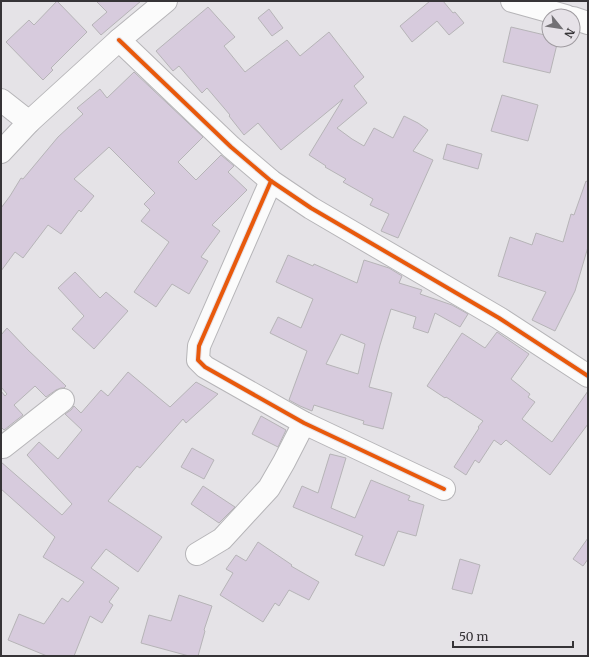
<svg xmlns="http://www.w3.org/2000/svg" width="589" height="657" viewBox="0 0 589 657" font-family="Merriweather,serif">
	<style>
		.building { fill: #d7cbdd; stroke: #b6b4b7; fill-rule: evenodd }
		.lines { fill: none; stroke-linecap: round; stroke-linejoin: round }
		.minor-casing { stroke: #b6b5b8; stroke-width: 24 }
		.minor { stroke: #fbfbfb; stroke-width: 22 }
		.cycleway-casing { stroke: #e6e2e8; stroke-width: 6 }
		.cycleway { stroke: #e8590c; stroke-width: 4 }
	</style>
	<rect width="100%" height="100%" fill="#e5e3e7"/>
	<g class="building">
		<path d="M57,1L87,32L51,68L53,70L43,80L6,42L29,20L34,25Z"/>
		<path d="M96,1H141L101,35L92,25L107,12Z"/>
		<path d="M430,1H443L453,13L455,12L464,23L449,35L437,21L412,42L400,26Z"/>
		<path d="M208,7L235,37L224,46L245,72L287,40L300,56L329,32L364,77L354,86L367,103L337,128L352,139L364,146L374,128L393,138L404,116L418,123L428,130L413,151L433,160L398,238L381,231L389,214L370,205L373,199L343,182L346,179L325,167L326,166L309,155L343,99L281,150L258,123L244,135L229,116L230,115L207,88L202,93L179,66L173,71L156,51Z"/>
		<path d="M269,9L283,28L272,36L258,18Z"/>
		<path d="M511,27L549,36V40H558L550,73L503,62Z"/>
		<path d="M134,72L203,137L178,162L196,180L221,155L234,166L228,172L247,190L212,225L220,231L201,257L208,261L189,294L172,284L156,307L134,292L169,242L141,221L150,210L144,204L155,193L109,147L74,179L94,196L81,212L79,210L61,234L48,225L23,258L15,252L1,271V208L10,196L21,178L23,179L58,137L83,114L77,108L100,89L107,98Z"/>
		<path d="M502,95L538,105L528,141L491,131Z"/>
		<path d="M447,144L482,154L478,169L443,159Z"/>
		<path d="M586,181L588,182V247L575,291L555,331L532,320L546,292L498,276L510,237L532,245L536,233L563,242L571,214L574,215Z"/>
		<path d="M288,255L313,266L314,264L357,283L364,260L389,268L402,276L399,283L422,290L420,294L452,305L468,314L460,327L435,313L428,333L413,328L416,317L391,309L380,345L369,387L392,393L383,429L363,424L364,421L314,405L312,411L300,406L289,400L307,351L270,333L278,317L301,328L313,299L276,282ZM341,334L365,344L358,374L326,364Z"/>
		<path d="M75,272L100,298L106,292L128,311L94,349L72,329L84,316L58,288Z"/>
		<path d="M7,328L28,350L66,386L64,388H61L56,390L46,397L35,386L14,405L23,415L4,430L1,427V391L5,396L7,394L1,387V335Z"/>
		<path d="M497,332L529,354L511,379L530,394L528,397L535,402L522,419L552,442L588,391V424L550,475L506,440L501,445L494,440L479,463L475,460L466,475L454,467L479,428L478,427L483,421L446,397L445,398L427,386L462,333L485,348Z"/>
		<path d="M128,372L170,407L196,382L218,394L186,423L183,419L140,468L137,466L108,501L162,537L138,572L106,549L91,568L119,588L109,602L113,605L102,623L90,616L74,656H47L8,640L19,614L44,624L62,598L68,602L84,582L43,557L55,537L1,489V462L62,515L72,504L27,455L39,442L58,459L82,430L65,414L71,410L74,406L81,413L101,390L108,396Z"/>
		<path d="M261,416L286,430L278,447L252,434Z"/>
		<path d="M192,448L214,460L204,479L181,467Z"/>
		<path d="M330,454L346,458L331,508L355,518L371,480L410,496L408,500L424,505L416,536L398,531L384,566L355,555L363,536L293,507L302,486L318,493Z"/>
		<path d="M203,486L235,507L219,523L191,504Z"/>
		<path d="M588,538V559L583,566L573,559Z"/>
		<path d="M258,542L292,565L291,566L319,582L309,600L289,590L279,606L275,603L263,622L220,595L233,573L226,569L236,555L246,561Z"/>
		<path d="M460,559L480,565L472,594L452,589Z"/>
		<path d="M179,595L212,606L204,630L205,631L198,656H189L141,643L149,615L171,621Z"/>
	</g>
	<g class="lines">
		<g class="minor-casing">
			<g id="minor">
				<path d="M512,1L566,16"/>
				<path d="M573,18L588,23"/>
				<path d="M119,40L231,147L271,181L311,208L499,318L588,376"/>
				<path d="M1,100L29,122"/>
				<path d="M1,152L29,122L119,40L166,1"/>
				<path d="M271,181L199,346L198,360L205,367L304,423L444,489"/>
				<path d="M1,447H3L63,400"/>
				<path d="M197,554L222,539L269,488L284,462L304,423"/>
			</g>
		</g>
		<use href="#minor" class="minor"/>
		<g class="cycleway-casing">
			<g id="cycleway">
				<path d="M119,40L231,147L271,181L311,208L499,318L588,376"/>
				<path d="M271,181L199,346L198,360L205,367L304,423L444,489"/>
			</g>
		</g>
		<use href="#cycleway" class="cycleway"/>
	</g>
	<rect width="589" height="657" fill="none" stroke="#363437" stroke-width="4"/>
	<g transform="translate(561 28) rotate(120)"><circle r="19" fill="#e6e2e8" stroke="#a09ca1"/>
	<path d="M0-3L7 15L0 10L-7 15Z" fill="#737175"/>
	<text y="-6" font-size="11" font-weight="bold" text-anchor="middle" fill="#363437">N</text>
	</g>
	<path d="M453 641v6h120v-6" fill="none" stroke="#363437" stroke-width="2"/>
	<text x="459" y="641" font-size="12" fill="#363437" stroke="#e6e2e8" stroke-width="3" paint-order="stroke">50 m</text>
</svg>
